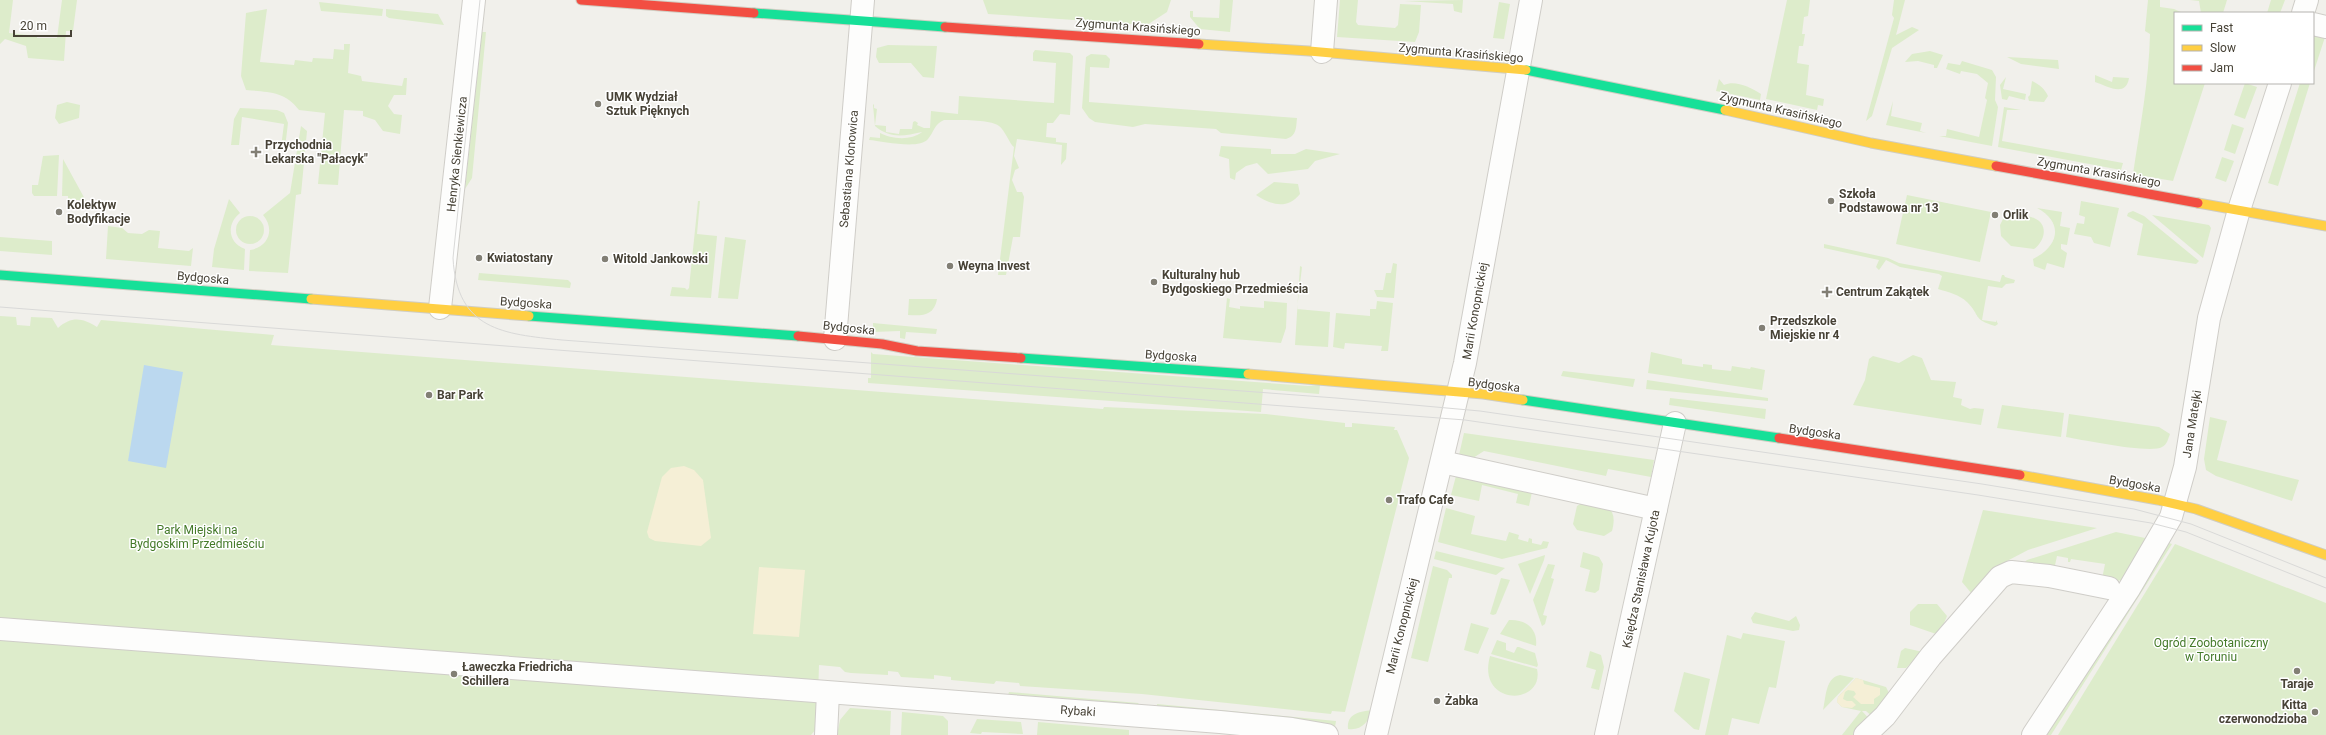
<svg xmlns="http://www.w3.org/2000/svg" width="2326" height="735" viewBox="0 0 2326 735" font-family="Roboto,sans-serif">
	<style>
		.green { fill: #ddeccb }
		.sand { fill: #f5efd6 }
		.water { fill: #bbd8ef }
		.lines { fill: none; stroke-linecap: round; stroke-linejoin: round }
		.street-casing { stroke: #cfcdc8; stroke-width: 24 }
		.fast-casing { stroke: #d0cdc2; stroke-width: 11 }
		.slow-casing { stroke: #d0cdc2; stroke-width: 11 }
		.jam-casing { stroke: #d0cdc2; stroke-width: 11 }
		.street { stroke: #fdfdfc; stroke-width: 22 }
		.fast { stroke: #16e098; stroke-width: 9 }
		.slow { stroke: #ffcf43; stroke-width: 9 }
		.jam { stroke: #f24e42; stroke-width: 9 }
		.tram { stroke: #d9d9d8; stroke-width: 1 }
		.poi-dot { fill: #827f75; stroke: #fff; stroke-width: 1.5 }
		.labels { text-anchor: middle; dominant-baseline: central; stroke-width: 3; stroke-linejoin: round; paint-order: stroke }
		.street-label { font-size: 12px; fill: #474236; stroke: #fff }
		.poi-label { font-size: 12px; font-weight: bold; fill: #474236; stroke: #fff; text-anchor: start }
		.park-label { font-size: 12px; fill: #447a29; stroke: #fff }
	</style>
	<rect width="100%" height="100%" fill="#f1f0eb"/>
	<g class="green">
		<path d="M0,0H13L9,33L37,36V38H57L62,0H77L73,31H66L64,61L28,58L26,46L5,39L0,44Z"/>
		<path d="M983,0H1171L1167,12L1147,25L988,14Z"/>
		<path d="M1220,0H1233L1230,32L1200,29L1190,17V11H1193V17L1219,18Z"/>
		<path d="M1340,0H1358L1356,22L1358,25L1395,28L1398,25L1400,4L1421,5L1419,32L1415,42L1337,37Z"/>
		<path d="M1463,0L1462,13L1454,11L1453,4L1404,1Z"/>
		<path d="M1787,0H1810L1808,16L1804,17L1802,34H1805L1803,46H1799L1797,63L1809,65L1806,95L1824,99L1823,106L1818,105L1817,110L1766,99Z"/>
		<path d="M1894,0H1905L1896,35L1912,27L1919,30L1892,48L1872,116L1866,121L1894,18L1892,15Z"/>
		<path d="M2148,0H2160V7L2174,9L2183,13H2175V83H2205L2173,181L2133,174C2140,127 2149,81 2150,34L2145,31Z"/>
		<path d="M2190,0H2227L2223,13H2201L2199,1Z"/>
		<path d="M2271,0H2285L2280,13H2267Z"/>
		<path d="M319,2L383,9L382,16L321,11Z"/>
		<path d="M1499,2L1510,4L1504,39L1493,38Z"/>
		<path d="M267,9L260,62L294,65L295,60L312,62L313,58L333,59L334,49L344,50V44H350L348,73L361,76L362,81L402,86L404,78H407L406,95H394L388,106L394,114L402,115L400,134L383,131L375,120L363,116V111L344,110L338,185L318,184L325,113L299,110C285,91 268,92 246,90L241,76L246,13Z"/>
		<path d="M386,9L438,14L444,25L389,18L386,16Z"/>
		<path d="M2316,31L2326,34L2313,74V42Z"/>
		<path d="M482,32H486L472,178L465,189Z"/>
		<path d="M888,45L937,46L934,78L923,77L911,63H879L876,57L877,48Z"/>
		<path d="M1035,50L1070,53L1073,56L1070,115L1060,114L1053,123H1047L1046,137L1056,138V142L1067,143L1066,159L1061,165L1062,145L1017,139L1014,156L1019,168L1015,170L1012,180L1017,192H1022L1024,197L1020,237H1013L1006,275H998L1014,147C1010,145 1005,130 999,126C991,119 955,120 944,120C934,124 934,132 928,139C919,150 882,141 869,140L870,137L880,138V133C891,139 911,141 922,132C904,136 890,139 875,126L873,105L874,104V108L877,109L875,125L886,126V132L899,134L900,129H912L913,122L915,121L918,123L917,125L924,128H930L931,111L958,114L959,96L1054,103L1056,63L1033,61V53Z"/>
		<path d="M1930,51L1943,55L1937,68H1934V65L1918,61L1905,62L1912,54Z"/>
		<path d="M1091,54L1106,55L1110,59L1109,68L1090,67L1089,102L1297,118C1296,127 1297,136 1286,139L1221,133L1216,129L1145,124L1133,127L1095,122L1089,118L1082,108L1086,57Z"/>
		<path d="M2007,57L2058,60L2059,69L2021,64Z"/>
		<path d="M1962,61L1992,70L1996,77L1995,100L1998,107L1992,146L1939,136H1946L1947,129L1979,137L1987,100L1985,98L1988,83L1977,74L1961,71L1960,74L1946,69L1948,63L1960,65Z"/>
		<path d="M2095,75L2112,82L2113,77L2129,78C2126,98 2107,86 2095,82Z"/>
		<path d="M2006,77L2003,89L2026,94L2025,100L2009,96L2007,100L2002,99L2000,85Z"/>
		<path d="M1719,79L1724,85C1735,80 1750,87 1761,94L1760,100L1716,91Z"/>
		<path d="M2032,81C2039,84 2045,89 2048,96L2044,102L2029,101L2028,97L2030,95Z"/>
		<path d="M2245,83L2257,87L2245,119L2234,115Z"/>
		<path d="M2300,83H2310L2278,186L2268,183Z"/>
		<path d="M1893,101L1891,116L1922,123L1920,131L1926,133L1886,125Z"/>
		<path d="M67,102L80,105L79,118L59,124L55,118L57,105Z"/>
		<path d="M2004,107L2021,110H2007L2002,141L2123,163L2121,170L1998,147Z"/>
		<path d="M240,108L277,110L284,113L288,123L285,148L281,147L284,124L242,117L239,145H231L234,119Z"/>
		<path d="M2232,124L2244,128L2235,154L2224,150Z"/>
		<path d="M301,126L307,131L301,194L296,195L288,273L249,271L250,250C269,247 275,229 263,215L290,193Z"/>
		<path d="M1221,146L1271,149V154H1295L1306,149L1340,154L1315,161L1308,169L1268,174L1257,163L1246,166L1236,173L1235,180L1230,178L1229,159L1219,156Z"/>
		<path d="M59,155L57,196H34L32,193V185H38L43,156Z"/>
		<path d="M2222,157L2234,161L2226,182L2215,178Z"/>
		<path d="M63,159L86,201L68,199V196H62Z"/>
		<path d="M1274,182L1298,184L1300,194C1287,210 1271,205 1256,195Z"/>
		<path d="M1907,195L1991,212L1980,262L1896,244Z"/>
		<path d="M229,199L240,213C226,224 228,243 245,249L244,270L212,267L214,249Z"/>
		<path d="M698,201H700L697,234L717,236L711,298L670,296L672,287L685,288L687,290L689,288Z"/>
		<path d="M2081,201L2119,208L2110,247L2094,243L2091,237L2074,234L2077,223L2084,224L2085,217L2079,215Z"/>
		<path d="M2037,208L2062,212L2060,226L2070,228L2067,245L2061,244V249L2067,253L2064,268L2047,263L2045,270L2034,266L2033,259C2058,247 2065,223 2037,208Z"/>
		<path d="M2133,211L2144,216L2199,261L2196,264L2137,255L2143,224L2127,216L2128,213Z"/>
		<path d="M2018,215C2023,216 2029,216 2034,218C2049,224 2045,241 2034,249L2011,246L2001,236L2000,225L2003,219Z"/>
		<path d="M2152,215L2209,225L2211,228L2203,258Z"/>
		<circle cx="250" cy="230" r="14"/>
		<path d="M108,226L122,228L128,233L142,234L149,230L160,231L158,248L189,251L193,248L191,266L106,259Z"/>
		<path d="M0,237L52,241V255L0,251Z"/>
		<path d="M725,237L746,240L738,299L718,298Z"/>
		<path d="M1824,244L1888,258L1899,263L2000,282L2002,275H2004L2005,277L2015,280L2014,283L2006,284L2002,288L1988,286L1982,320L1996,322V320L1998,324L1995,326C1972,319 1981,316 1967,302C1960,295 1948,292 1938,289L1942,276L1939,274L1900,267L1886,260L1879,270L1876,267L1879,260L1824,248Z"/>
		<path d="M1393,263L1397,264L1394,298L1377,297L1374,290H1383L1386,273H1391Z"/>
		<path d="M1300,266L1302,267L1297,309L1330,312L1328,347L1295,345Z"/>
		<path d="M479,273L568,280L571,283L570,288L478,280Z"/>
		<path d="M1227,298L1230,299L1229,307L1240,309V306L1264,308V301L1287,303L1286,328L1281,343L1223,338Z"/>
		<path d="M909,299H937C934,316 922,316 908,315Z"/>
		<path d="M1377,301L1393,303L1388,351H1381L1382,346L1345,343L1344,349L1333,347L1336,313L1370,316V309H1376Z"/>
		<path d="M0,316L16,317L17,325L30,326L31,317L52,318L58,328C72,316 82,318 97,327L101,320L274,335L271,345L1103,409L1104,407L1266,414L1345,423V427H1352V423L1395,427L1394,430H1397L1409,458L1345,712L1332,711L1331,714L1142,694L1020,686L1019,683L996,681L994,684L951,680V677L934,675V679L901,677L898,672L888,671V675L851,673L845,672L840,667L819,665L817,728L811,735H0Z"/>
		<path d="M873,323L937,329L936,334L906,332L905,339L900,338V331L873,332Z"/>
		<path d="M871,352L873,354L1308,386L1320,385L1319,394L1263,389L1261,412L868,383V378H871Z"/>
		<path d="M1651,352L1682,359V364L1703,367V364L1712,365V369L1731,371L1732,366L1750,369L1751,367L1765,370L1762,390L1648,373Z"/>
		<path d="M1913,355L1922,358L1931,380L1956,382L1953,397L1962,399L1961,405L1970,409L1974,408L1984,409L1981,425L1853,405L1865,380L1869,359L1873,356L1899,363Z"/>
		<path d="M1563,371L1635,379L1633,387L1561,376Z"/>
		<path d="M1647,380L1768,398V401L1646,389Z"/>
		<path d="M1670,398L1766,409L1765,419L1669,405Z"/>
		<path d="M2002,405L2064,413L2061,437L1997,428Z"/>
		<path d="M2069,414L2159,427L2170,434C2168,439 2167,445 2162,447C2151,454 2083,440 2066,437Z"/>
		<path d="M2210,417L2227,421L2217,460L2299,480L2292,501L2216,476L2206,470L2204,459Z"/>
		<path d="M1464,433L1654,460L1651,477L1608,469L1606,476L1484,451L1473,458L1459,455Z"/>
		<path d="M1457,472L1532,492L1529,506L1516,503L1518,494L1482,485L1479,501L1451,495Z"/>
		<path d="M1587,500C1607,505 1618,508 1612,531L1604,536L1577,530L1573,524L1577,506Z"/>
		<path d="M1446,508L1475,516L1471,534L1506,541L1509,532L1519,535L1518,539L1528,542L1529,538L1532,539V543L1541,545L1543,541L1549,542L1547,548L1502,559L1438,542Z"/>
		<path d="M1983,510L2097,528L2028,550L2007,561L1972,594L1962,582Z"/>
		<path d="M2116,532L2150,539L2126,579L2112,582L2102,579L2105,564L2071,559L2070,562H2068V558L2057,556L2054,570L2019,567L2027,560Z"/>
		<path d="M2169,543L2172,544L2051,735H2046Z"/>
		<path d="M2175,544L2326,603V735H2058Z"/>
		<path d="M1436,551L1505,568L1496,575L1434,559Z"/>
		<path d="M1583,552L1599,557L1603,564L1599,590L1595,593L1585,591L1590,570L1580,567Z"/>
		<path d="M1545,555L1544,560L1530,594L1518,564Z"/>
		<path d="M1548,564L1555,565L1551,578L1554,579L1543,615L1547,616L1545,624L1542,626L1533,600Z"/>
		<path d="M1433,566L1447,570L1452,575V578H1449L1428,662L1411,658Z"/>
		<path d="M1501,578L1510,580L1496,614L1493,615L1490,614Z"/>
		<path d="M1918,604H1937L1947,616L1939,635L1910,625V612Z"/>
		<path d="M1755,612L1789,621L1796,616L1800,625L1799,630L1793,631L1753,623L1751,618Z"/>
		<path d="M1509,620C1526,619 1538,629 1536,646L1500,634Z"/>
		<path d="M1471,623L1489,628L1478,654L1464,650Z"/>
		<path d="M1743,633L1785,641L1776,688L1769,687L1759,724L1732,718L1728,735H1705L1727,635L1741,639Z"/>
		<path d="M1497,640L1506,643V650L1514,653L1517,647H1519L1535,653L1538,665L1537,667L1491,654Z"/>
		<path d="M1905,648L1923,652L1906,668H1897L1901,651Z"/>
		<path d="M1590,651L1601,655L1604,667L1599,690L1591,688L1596,670L1586,667Z"/>
		<path d="M1490,656L1537,669C1545,706 1476,707 1490,656Z"/>
		<path d="M1684,672L1710,679L1699,730L1694,729L1674,711Z"/>
		<path d="M1840,675L1854,678L1823,710C1826,698 1825,678 1840,675Z"/>
		<path d="M1856,678L1886,687L1889,693L1874,718L1866,711H1862L1871,721L1854,735H1842L1861,711L1842,707L1837,702L1838,697Z"/>
		<path d="M1009,692L1138,703L1142,708L1007,698Z"/>
		<path d="M1157,704L1315,719L1336,721L1335,727L1157,709Z"/>
		<path d="M850,708L891,711L890,735H837L840,720Z"/>
		<path d="M1374,710C1368,721 1362,731 1348,729C1346,713 1361,711 1374,710Z"/>
		<path d="M902,712L943,716L948,721V735H901Z"/>
		<path d="M977,719L1021,722L1023,734L982,732L981,734L970,733Z"/>
		<path d="M1038,722L1129,730V735H1037Z"/>
	</g>
	<g class="sand">
		<path d="M684,466L694,470L703,480L711,538L701,546L655,541L649,538L647,532L662,477L671,468Z"/>
		<path d="M759,567L805,570L799,637L753,634Z"/>
		<path d="M1856,678L1863,680L1864,684L1880,688V695L1874,699V704H1861L1853,697L1856,694L1854,691L1848,690L1845,692L1843,699L1847,701H1852L1856,705L1852,708L1842,707L1837,702L1838,697Z"/>
	</g>
	<path class="water" d="M144,365L183,372L166,468L128,461Z"/>
	<g class="lines">
		<g class="street-casing">
			<g id="street">
				<path d="M2303,13L2307,0"/>
				<path d="M2313,24L2326,27"/>
				<path d="M1322,52L1326,0"/>
				<path d="M440,308L474,0"/>
				<path d="M835,339L863,0"/>
				<path d="M1442,462L1656,509"/>
				<path d="M0,629L1220,722L1292,729L1327,735"/>
				<path d="M826,735L828,693"/>
				<path d="M1376,735L1465,363L1531,0"/>
				<path d="M1606,735L1675,423"/>
				<path d="M1865,735L1885,716L1931,656L2000,577L2011,572L2049,576L2109,588"/>
				<path d="M2033,735L2129,589L2171,517L2185,467L2209,318L2239,210L2280,83"/>
			</g>
		</g>
		<g class="fast-casing">
			<g id="fast">
				<path d="M754,13L945,27"/>
				<path d="M1526,70L1725,110"/>
				<path d="M0,275L311,299"/>
				<path d="M529,316L798,336"/>
				<path d="M1021,358L1248,374"/>
				<path d="M1523,400L1779,438"/>
			</g>
		</g>
		<g class="slow-casing">
			<g id="slow">
				<path d="M1199,44L1309,51L1526,70"/>
				<path d="M1725,110L1871,143L1996,166"/>
				<path d="M2198,203L2326,226"/>
				<path d="M311,299L529,316"/>
				<path d="M1248,374L1483,394L1523,400"/>
				<path d="M2020,475L2158,500L2196,509L2326,555"/>
			</g>
		</g>
		<g class="jam-casing">
			<g id="jam">
				<path d="M581,0L754,13"/>
				<path d="M945,27L1199,44"/>
				<path d="M1996,166L2198,203"/>
				<path d="M798,336L882,344L917,351L1021,358"/>
				<path d="M1779,438L2020,475"/>
			</g>
		</g>
		<use href="#street" class="street"/>
		<use href="#fast" class="fast"/>
		<use href="#slow" class="slow"/>
		<use href="#jam" class="jam"/>
		<g class="tram">
			<path d="M480,0L453,258C457,330 503,334 562,340L1336,398L1480,411L1982,484L2134,509L2191,524L2326,578"/>
			<path d="M0,307L1465,420L1978,495L2151,523L2186,532L2326,588"/>
		</g>
	</g>
	<g class="poi-dot">
		<circle cx="598" cy="104" r="4"/>
		<path d="M254 146h4v4h4v4h-4v4h-4v-4h-4v-4h4z"/>
		<circle cx="1831" cy="201" r="4"/>
		<circle cx="59" cy="212" r="4"/>
		<circle cx="1995" cy="215" r="4"/>
		<circle cx="479" cy="258" r="4"/>
		<circle cx="605" cy="259" r="4"/>
		<circle cx="950" cy="266" r="4"/>
		<circle cx="1154" cy="282" r="4"/>
		<path d="M1825 286h4v4h4v4h-4v4h-4v-4h-4v-4h4z"/>
		<circle cx="1762" cy="328" r="4"/>
		<circle cx="429" cy="395" r="4"/>
		<circle cx="1389" cy="500" r="4"/>
		<circle cx="2297" cy="671" r="4"/>
		<circle cx="454" cy="674" r="4"/>
		<circle cx="1437" cy="701" r="4"/>
		<circle cx="2315" cy="712" r="4"/>
	</g>
	<g class="labels">
		<g class="street-label">
			<text transform="translate(1138 27) rotate(4)">Zygmunta Krasińskiego</text>
			<text transform="translate(1461 53) rotate(5)">Zygmunta Krasińskiego</text>
			<text transform="translate(1781 110) rotate(13)">Zygmunta Krasińskiego</text>
			<text transform="translate(457 154) rotate(-84)">Henryka Sienkiewicza</text>
			<text transform="translate(849 169) rotate(-85)">Sebastiana Klonowica</text>
			<text transform="translate(2099 172) rotate(10)">Zygmunta Krasińskiego</text>
			<text transform="translate(203 278) rotate(5)">Bydgoska</text>
			<text transform="translate(526 303) rotate(4)">Bydgoska</text>
			<text transform="translate(1475 311) rotate(-80)">Marii Konopnickiej</text>
			<text transform="translate(849 328) rotate(6)">Bydgoska</text>
			<text transform="translate(1171 356) rotate(4)">Bydgoska</text>
			<text transform="translate(1494 385) rotate(7)">Bydgoska</text>
			<text transform="translate(2192 424) rotate(-81)">Jana Matejki</text>
			<text transform="translate(1815 432) rotate(8)">Bydgoska</text>
			<text transform="translate(2135 484) rotate(10)">Bydgoska</text>
			<text transform="translate(1641 579) rotate(-78)">Księdza Stanisława Kujota</text>
			<text transform="translate(1402 626) rotate(-76)">Marii Konopnickiej</text>
			<text transform="translate(1078 711) rotate(4)">Rybaki</text>
		</g>
		<g class="poi-label">
			<text x="606" y="97">UMK Wydział<tspan x="606" dy="14">Sztuk Pięknych</tspan></text>
			<text x="265" y="145">Przychodnia<tspan x="265" dy="14">Lekarska "Pałacyk"</tspan></text>
			<text x="1839" y="194">Szkoła<tspan x="1839" dy="14">Podstawowa nr 13</tspan></text>
			<text x="67" y="205">Kolektyw<tspan x="67" dy="14">Bodyfikacje</tspan></text>
			<text x="2003" y="215">Orlik</text>
			<text x="487" y="258">Kwiatostany</text>
			<text x="613" y="259">Witold Jankowski</text>
			<text x="958" y="266">Weyna Invest</text>
			<text x="1162" y="275">Kulturalny hub<tspan x="1162" dy="14">Bydgoskiego Przedmieścia</tspan></text>
			<text x="1836" y="292">Centrum Zakątek</text>
			<text x="1770" y="321">Przedszkole<tspan x="1770" dy="14">Miejskie nr 4</tspan></text>
			<text x="437" y="395">Bar Park</text>
			<text x="1397" y="500">Trafo Cafe</text>
			<text x="462" y="667">Ławeczka Friedricha<tspan x="462" dy="14">Schillera</tspan></text>
			<text x="2297" y="684" text-anchor="middle">Taraje</text>
			<text x="1445" y="701">Żabka</text>
			<text x="2307" y="705" text-anchor="end">Kitta<tspan x="2307" dy="14">czerwonodzioba</tspan></text>
		</g>
		<g class="park-label">
			<text x="197" y="530">Park Miejski na<tspan x="197" dy="14">Bydgoskim Przedmieściu</tspan></text>
			<text x="2211" y="643">Ogród Zoobotaniczny<tspan x="2211" dy="14">w Toruniu</tspan></text>
		</g>
	</g>
	<rect x="2174" y="12" width="140" height="72" fill="#ffffff" stroke="#b5b3af"/>
	<rect x="2182" y="25" width="20" height="6" fill="#16e098" stroke="#b5b3af"/>
	<text x="2210" y="32" font-size="12" fill="#474236">Fast</text>
	<rect x="2182" y="45" width="20" height="6" fill="#ffcf43" stroke="#b5b3af"/>
	<text x="2210" y="52" font-size="12" fill="#474236">Slow</text>
	<rect x="2182" y="65" width="20" height="6" fill="#f24e42" stroke="#b5b3af"/>
	<text x="2210" y="72" font-size="12" fill="#474236">Jam</text>
	<path d="M14 30v6h57v-6" fill="none" stroke="#474236" stroke-width="2"/>
	<text x="20" y="30" font-size="12" fill="#474236" stroke="#ffffff" stroke-width="3" paint-order="stroke">20 m</text>
</svg>
